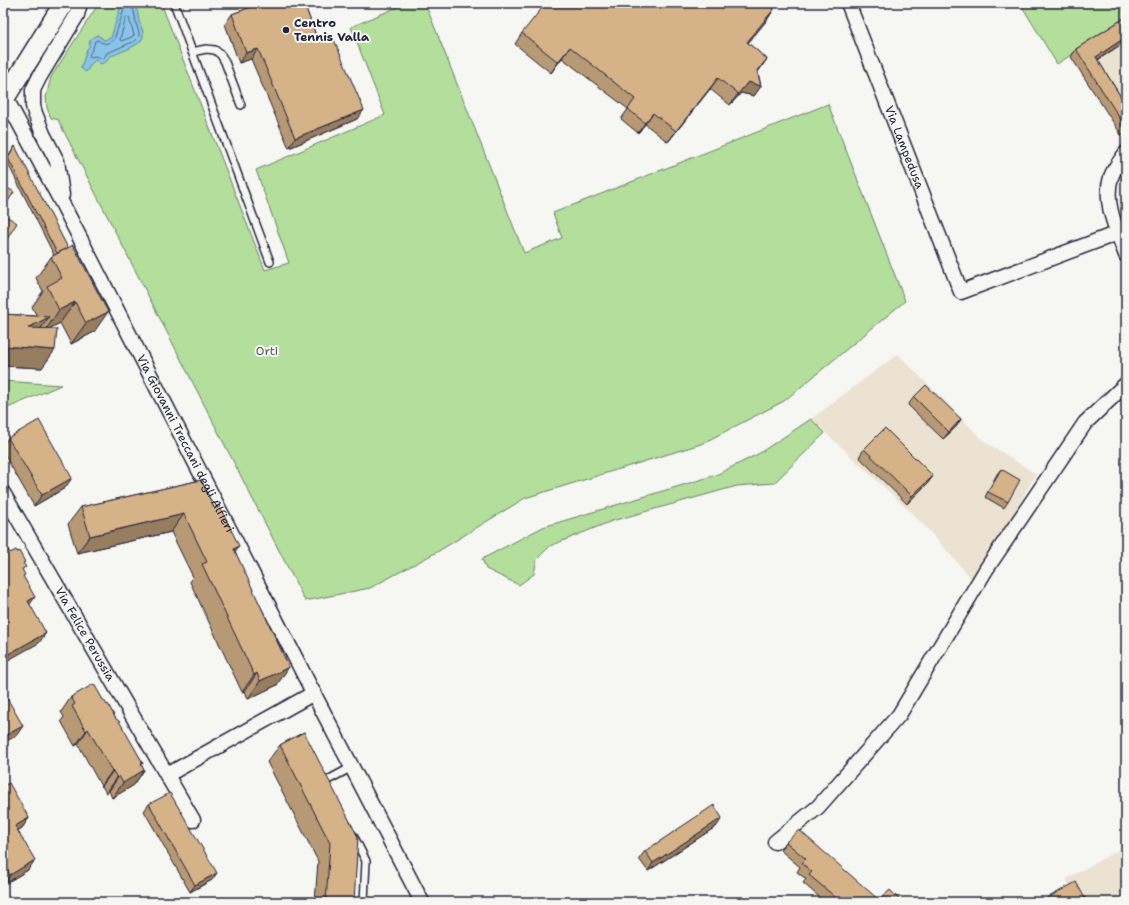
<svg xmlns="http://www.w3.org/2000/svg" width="1129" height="905" viewBox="0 0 1129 905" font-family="'Shantell Sans',sans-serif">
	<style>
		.built { fill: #ece2d2 }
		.green { fill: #b3de9b; stroke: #6a806b }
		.water { fill: #89c4e8; stroke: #6083a3 }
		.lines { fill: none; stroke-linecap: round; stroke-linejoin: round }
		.shore { stroke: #4b6380; stroke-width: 1 }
		.lane-casing { stroke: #22223b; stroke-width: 10 }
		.street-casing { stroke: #22223b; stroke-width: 17 }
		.secondary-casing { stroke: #22223b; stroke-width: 22 }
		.lane { stroke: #f6f6f2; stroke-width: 7 }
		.street { stroke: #f6f6f2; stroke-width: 14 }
		.secondary { stroke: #f6f6f2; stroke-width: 19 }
		.wall { fill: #b89975; stroke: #22223b }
		.shaded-wall { fill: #967d5f; stroke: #22223b }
		.building { fill: #d6b288; stroke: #22223b }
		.poi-dot { fill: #22223b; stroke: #f6f6f2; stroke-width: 1.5 }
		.labels { text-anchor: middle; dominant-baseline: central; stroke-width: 4; stroke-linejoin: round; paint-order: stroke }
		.poi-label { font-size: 12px; font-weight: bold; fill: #22223b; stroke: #f6f6f2; text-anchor: start }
		.street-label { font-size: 12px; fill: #22223b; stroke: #f6f6f2 }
		.park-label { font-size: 12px; fill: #4e5a58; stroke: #f6f6f2 }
	</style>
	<rect width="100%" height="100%" fill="#f6f6f2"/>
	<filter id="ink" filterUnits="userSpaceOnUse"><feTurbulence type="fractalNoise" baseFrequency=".025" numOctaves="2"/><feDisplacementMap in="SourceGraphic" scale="8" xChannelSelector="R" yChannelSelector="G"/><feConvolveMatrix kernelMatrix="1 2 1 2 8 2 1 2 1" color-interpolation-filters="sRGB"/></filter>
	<g filter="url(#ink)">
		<g class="built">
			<path d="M1126,21V134L1122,136L1071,57Z"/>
			<path d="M898,354L985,442L1036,474L988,558L972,579L920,521L811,419Z"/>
			<path d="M1126,846V902H1048L1071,889L1066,879Z"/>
		</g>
		<g class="green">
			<path d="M99,3H161L265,270L289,263L256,170L385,115L351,27L407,3H425L524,253L562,238L553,213L828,104L905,301L784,401L701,444L525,498L437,552L370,588L305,601L59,122V120L51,118L47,108L46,97L51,77Z"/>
			<path d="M1020,3H1126V20L1057,64Z"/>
			<path d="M3,381L61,385L3,410Z"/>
			<path d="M811,419L825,433L774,483L737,486L612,521L550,546L537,559L534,574L519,585L486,569L482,559L543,527L716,475L758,454Z"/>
		</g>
		<path class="water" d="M124,3L134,4C138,10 138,15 139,22C141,26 144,32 143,37C141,46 117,53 109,57L107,61L101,64L95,60L91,64L86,72L81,68L87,49L89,47C89,40 91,38 97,35L102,38L103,40L111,38L121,5Z"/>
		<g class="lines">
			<g class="shore">
				<path d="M126,3L114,40C108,44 103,45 98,40L95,41L93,48L89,55L90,57L95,56L103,59L107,53L135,41L139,37V33L136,23L134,11L131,6L130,3"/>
				<path d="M127,17L129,18L134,35L132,37L121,41L120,39L126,18Z"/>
			</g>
			<g class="lane-casing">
				<g id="lane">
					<path d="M174,3L270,262"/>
					<path d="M192,52L206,49L215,50L221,55L225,62L241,105"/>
					<path d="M326,781L352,767"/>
					<path d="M353,835L366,861L364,902"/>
				</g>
			</g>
			<g class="street-casing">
				<g id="street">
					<path id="s1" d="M848,3L961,292L1118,233"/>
					<path id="s2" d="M3,93L63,205L317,700L422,902"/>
					<path d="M1126,153C1121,160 1114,168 1111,177C1103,203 1117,230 1126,255"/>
					<path d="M62,195L57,161L43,134L35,113L33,106V90L40,76L77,15L80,3"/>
					<path id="s3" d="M3,493L193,820"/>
					<path d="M167,775L314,693"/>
					<path d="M775,842L818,807L899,715L987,568L1085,423L1126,384"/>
				</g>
			</g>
			<g class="secondary-casing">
				<path id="secondary" d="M3,101L64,3"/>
			</g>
			<use href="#lane" class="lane"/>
			<use href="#street" class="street"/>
			<use href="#secondary" class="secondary"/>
		</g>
		<g class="wall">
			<path d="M258,3H304L318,41L357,119L289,148L251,59L239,63L225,24L232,14L259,4Z"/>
			<path d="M774,9L767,20L748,43L767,59L758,72L761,86L754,96L741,93L730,105L710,89L668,142L645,124L638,133L621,119L628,109L562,58L551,73L515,44L522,33Z"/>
			<path d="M1126,17V41L1098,60L1126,105V134L1122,136L1071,57L1076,49Z"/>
			<path d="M15,146L94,332L71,344L60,323L48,329L42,368L3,366V314L37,316L32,307L43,291L36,278L51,257L54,255L6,160Z"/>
			<path d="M914,397L961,419L956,427L943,439L908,405Z"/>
			<path d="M8,438L65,488L34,506L3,452V445Z"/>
			<path d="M864,449L933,476L927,484L907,504L859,457Z"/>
			<path d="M1001,469L1008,502L1004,508L985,497L997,474Z"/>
			<path d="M201,480L235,552L277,685L248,699L245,691L242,692L190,582L193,577L171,532L77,553L68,524L81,507Z"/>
			<path d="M71,697L103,700L116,719L143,763L141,765L144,770L134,785L112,798L109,791L106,793L102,786H101L78,744L75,746L61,721L64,717L61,712Z"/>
			<path d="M304,732L354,902H315L318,861L267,762L280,745Z"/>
			<path d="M3,786L29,818L22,828L17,831L28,870L3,885Z"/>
			<path d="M149,804L212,880L190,892L144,811Z"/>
			<path d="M717,826L648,871L639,859L645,851Z"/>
			<path d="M786,842L879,900L902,902H825L803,883L806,879L797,872L800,867L780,850Z"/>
		</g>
		<g class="shaded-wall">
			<path d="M774,9L767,20L740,53L747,42Z"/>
			<path d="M1126,37V41L1091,64L1096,57Z"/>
			<path d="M570,47L562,58L551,73L558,62Z"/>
			<path d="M258,49L251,59L239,63L246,53Z"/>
			<path d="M767,59L760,69L750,81L757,71Z"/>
			<path d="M718,78L710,89L668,142L676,131Z"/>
			<path d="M748,82L761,86L754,96L741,93L730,105L738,94Z"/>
			<path d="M364,110L357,119L289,148L295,138Z"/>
			<path d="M653,113L645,124L638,133L645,123Z"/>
			<path d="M1126,130V134L1122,136Z"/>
			<path d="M75,302L60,323L45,331L59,310Z"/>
			<path d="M108,312L94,332L71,344L86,323Z"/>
			<path d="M49,317L36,335L28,328Z"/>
			<path d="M3,346L55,350L42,368L3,366Z"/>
			<path d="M961,419L956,427L943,439L949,432Z"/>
			<path d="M933,476L927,484L907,504L912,496Z"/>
			<path d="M72,478L65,488L34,506L42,495Z"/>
			<path d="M184,514L171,532L77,553L90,536Z"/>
			<path d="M239,546L227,564L234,549Z"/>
			<path d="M35,597L28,607V601Z"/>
			<path d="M46,633L39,643L3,663V657Z"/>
			<path d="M8,667L3,674V670Z"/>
			<path d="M289,667L277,685L248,699L260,681Z"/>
			<path d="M257,673L245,691L242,692L254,675Z"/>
			<path d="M23,726L16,736L3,743V737Z"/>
			<path d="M88,729L78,744L75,746L86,731Z"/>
			<path d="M143,763L133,776L144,770L134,785L112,798L123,783Z"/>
			<path d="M112,771H113L102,786H101Z"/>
			<path d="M119,776L109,791L106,793L117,778Z"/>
			<path d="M29,818L22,828L8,836L15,826Z"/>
			<path d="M722,818L717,826L648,871L653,863Z"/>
			<path d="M35,860L28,870L3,885L10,875Z"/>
			<path d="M217,873L212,880L190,892L195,885Z"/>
		</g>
		<g class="building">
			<path d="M262,3H304L318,41L332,35L364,110L295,138L258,49L246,53L232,14Z"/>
			<path d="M546,3H766L774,9L747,42L767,59L757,71L761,86L748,82L738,94L718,78L676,131L653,113L645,123L628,109L635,99L570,47L558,62L522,33Z"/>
			<path d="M1126,17V37L1096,57L1126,105V128L1076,49Z"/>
			<path d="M15,146L68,248L57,253L8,158Z"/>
			<path d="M3,185L14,192L3,209Z"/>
			<path d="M3,214L17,223L3,245Z"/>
			<path d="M73,245L108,312L86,323L75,302L59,310L47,286L62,278L51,257Z"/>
			<path d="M3,314L49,317L28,328L57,329L55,350L3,346Z"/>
			<path d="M926,385L961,419L949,432L914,397Z"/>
			<path d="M39,420L72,478L42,495L8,438Z"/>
			<path d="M885,428L933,476L912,496L864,449Z"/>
			<path d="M1001,469L1020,480L1008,502L988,492Z"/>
			<path d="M201,480L214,508L219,505L239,546L234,549L289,667L260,681L257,673L254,675L202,564L207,562L184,514L90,536L81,507Z"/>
			<path d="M3,497L5,500L3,502Z"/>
			<path d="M3,541L10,553L16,550L17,552L19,551L25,562L23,563L26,567L22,569L25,575L23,576L35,597L28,601L46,633L3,657Z"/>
			<path d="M3,658L8,667L3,670Z"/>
			<path d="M94,684L103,700H104L107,705L108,704L116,719L119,721L143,763L141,764L144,770L123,783L119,776L117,778L113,771H112L88,729L86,731L72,706L75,704L71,697Z"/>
			<path d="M3,691L23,726L3,737Z"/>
			<path d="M304,732L358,837L354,902H326L330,843L280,745Z"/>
			<path d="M9,783L29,818L15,826L35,860L10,875L3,863V828L5,827L3,824V786Z"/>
			<path d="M170,793L217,873L195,885L149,804Z"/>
			<path d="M714,805L722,818L653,863L645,851Z"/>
			<path d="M799,830L879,900L890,890L902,902H841L809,875L812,872L802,863L806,859L786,842Z"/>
			<path d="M1076,882L1087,902H1070L1069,900L1066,902H1040Z"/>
		</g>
	</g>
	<circle class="poi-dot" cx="286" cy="30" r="4"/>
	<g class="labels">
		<g class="poi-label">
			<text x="294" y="23">Centro<tspan x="294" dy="14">Tennis Valla</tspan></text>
		</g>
		<g class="street-label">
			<text stroke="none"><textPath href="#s1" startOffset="155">Via Lampedusa</textPath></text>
			<text stroke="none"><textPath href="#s2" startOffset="395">Via Giovanni Treccani degli Alfieri</textPath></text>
			<text stroke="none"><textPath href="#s3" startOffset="163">Via Felice Perussia</textPath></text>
		</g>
		<g class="park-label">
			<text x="267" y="351">Orti</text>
		</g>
	</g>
	<rect width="1129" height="905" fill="none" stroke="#f6f6f2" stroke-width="16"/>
	<rect x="8" y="8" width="1113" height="889" fill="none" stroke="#22223b" stroke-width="1.5" filter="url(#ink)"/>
</svg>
